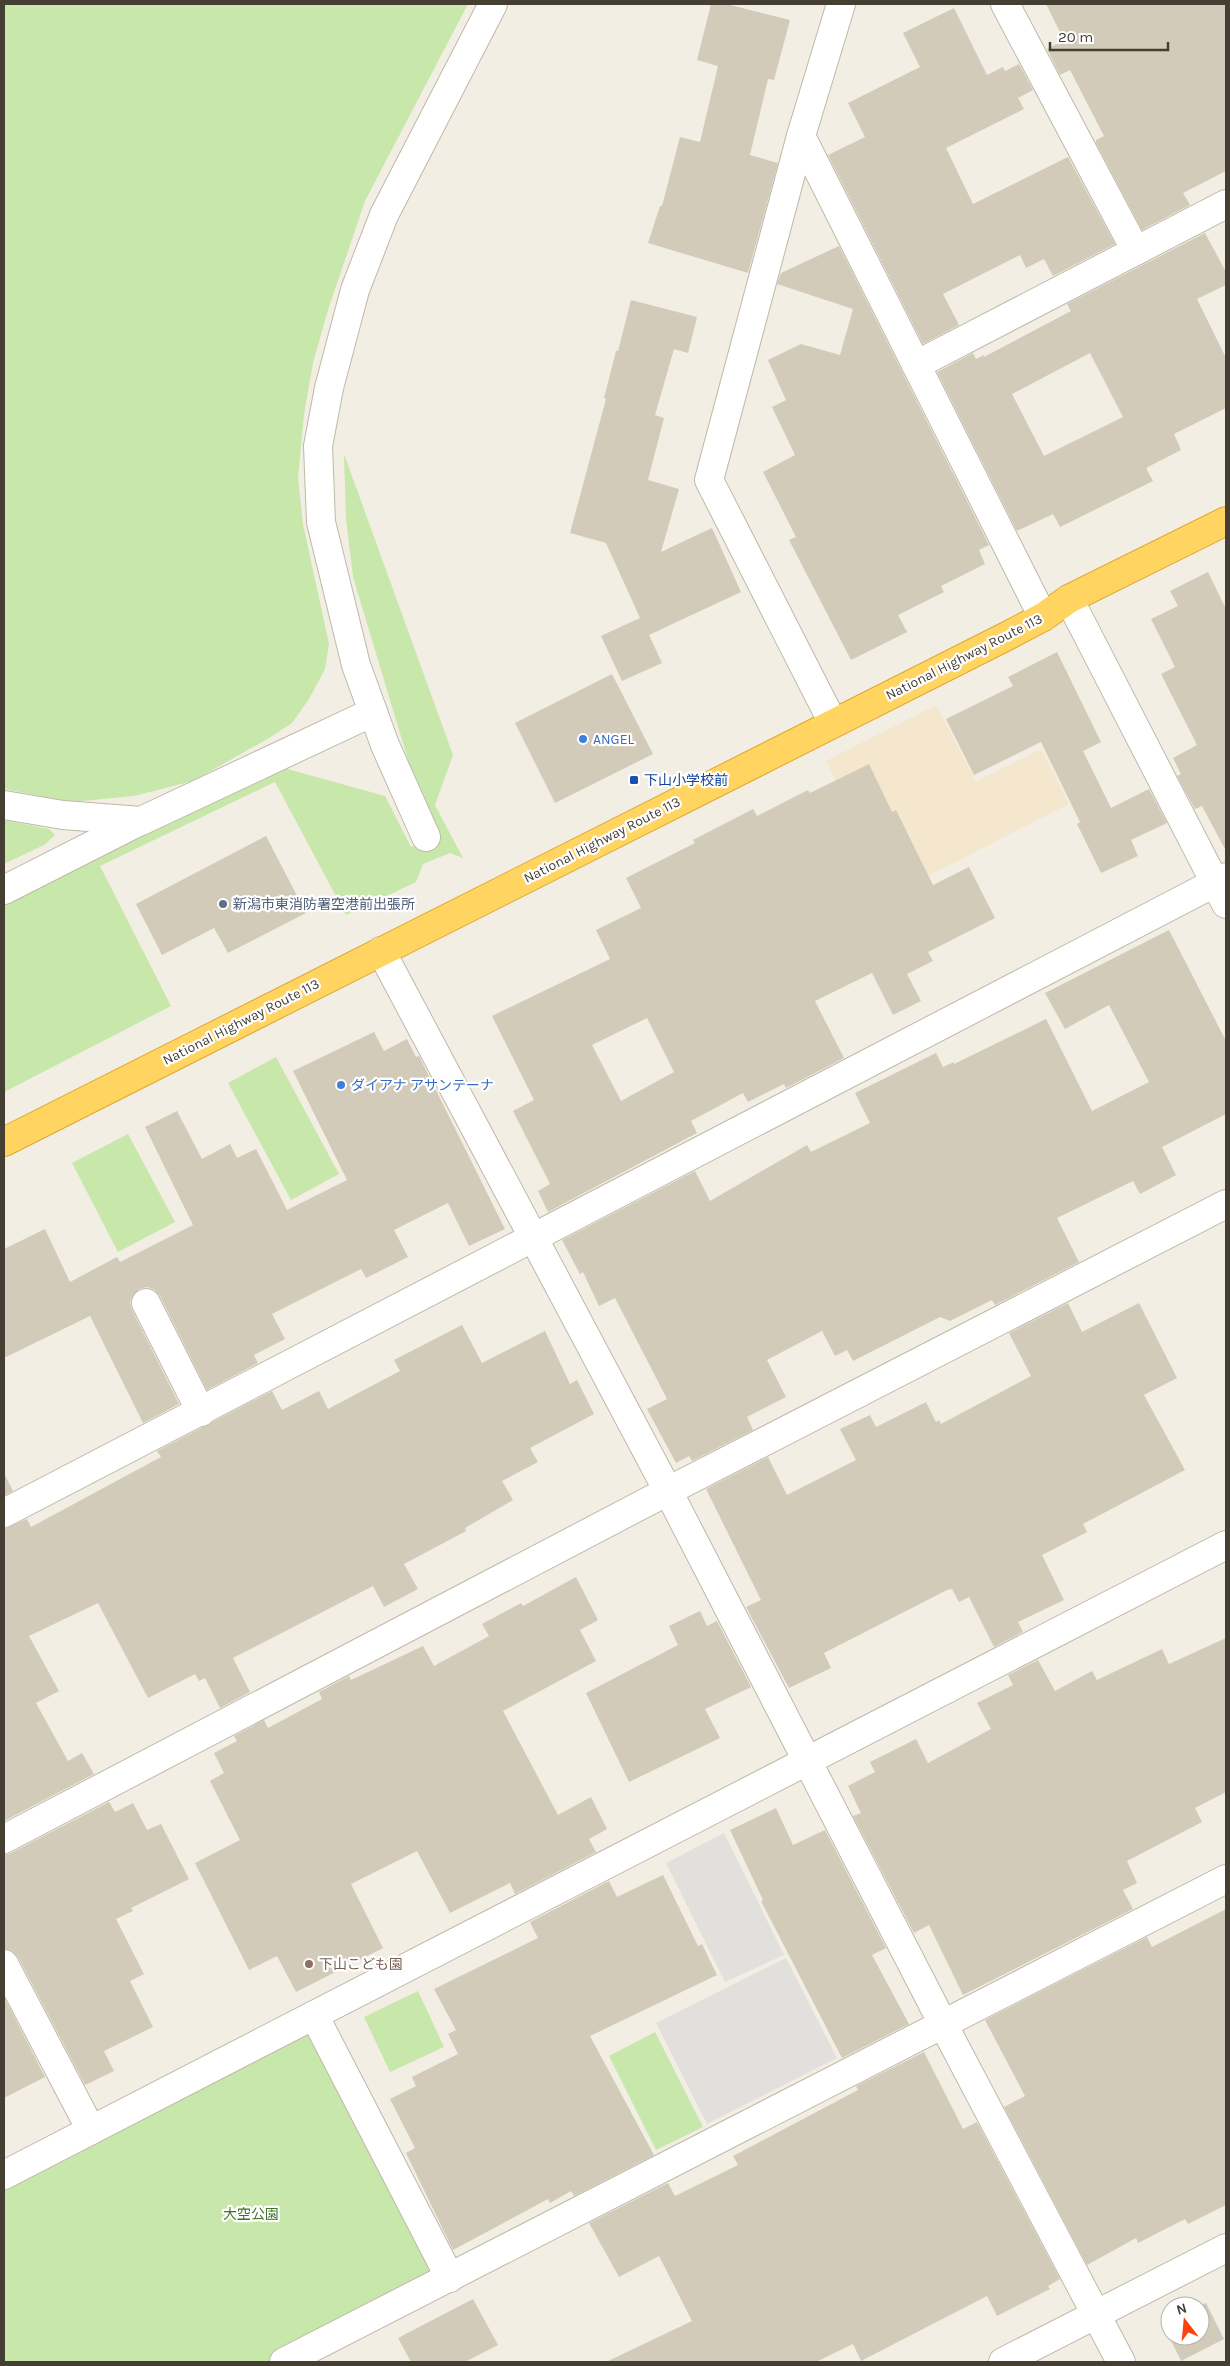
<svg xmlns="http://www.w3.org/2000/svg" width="1230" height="2366" viewBox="0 0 1230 2366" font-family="Karla,'Noto Sans JP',sans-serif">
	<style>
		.commercial { fill: #f5e7cd }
		.green { fill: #c8e7ab }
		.parking { fill: #e2e0dc }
		.building { fill: #d3cbb9; fill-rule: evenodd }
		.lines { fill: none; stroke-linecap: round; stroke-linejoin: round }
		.minor-casing { stroke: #c0b9a9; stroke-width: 30 }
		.highway-casing { stroke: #dea931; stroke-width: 30 }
		.minor { stroke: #fff; stroke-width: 28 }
		.highway { stroke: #ffd461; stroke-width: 28 }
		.shop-dot { fill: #3f7fe0; stroke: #fff; stroke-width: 2 }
		.transit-dot { fill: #1a4fb4; stroke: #fff; stroke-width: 2 }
		.service-dot { fill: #5c6f8a; stroke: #fff; stroke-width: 2 }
		.education-dot { fill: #8d6e63; stroke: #fff; stroke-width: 2 }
		.labels { text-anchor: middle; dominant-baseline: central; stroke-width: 4.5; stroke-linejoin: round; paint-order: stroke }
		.street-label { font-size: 14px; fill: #443e33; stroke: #fff }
		.shop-label { font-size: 14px; fill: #366cbe; stroke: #fff; text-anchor: start }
		.transit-label { font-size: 14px; fill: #164399; stroke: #fff; text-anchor: start }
		.service-label { font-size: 14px; fill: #4e5e75; stroke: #fff; text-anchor: start }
		.education-label { font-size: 14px; fill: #785e54; stroke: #fff; text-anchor: start }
		.park-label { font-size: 14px; fill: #407527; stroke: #fff }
	</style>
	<rect width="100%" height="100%" fill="#f2eee3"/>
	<path class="commercial" d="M936,705L976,781L1041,749L1069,804L893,894L826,761Z"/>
	<g class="green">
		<path d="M4,4H468L365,201L328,310L313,363L304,414L298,478L303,524L329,644L325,669L309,699L292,723L269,738L193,781L134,796L72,802L4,789Z"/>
		<path d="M344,454L453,755L435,805L463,858L450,853L423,864L416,882L346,915L275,782L100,866L171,1006L4,1092V904L280,767L385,796L411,847L440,834L415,783L353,577L346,519Z"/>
		<path d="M4,820L49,829L55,835L44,845L4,864Z"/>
		<path d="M276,1057L339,1174L291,1200L228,1083Z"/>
		<path d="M128,1134L175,1222L118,1252L72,1163Z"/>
		<path d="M418,1991L444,2047L390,2072L364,2017Z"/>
		<path d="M314,2015L450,2278L284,2362H4V2175Z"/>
		<path d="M655,2032L703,2127L656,2150L609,2056Z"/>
	</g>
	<g class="parking">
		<path d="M724,1833L784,1955L725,1982L666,1863Z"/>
		<path d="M786,1958L837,2058L707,2124L656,2023Z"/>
	</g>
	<g class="building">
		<path d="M711,4H726L790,20L774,80L768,79L750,155L778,163L748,273L648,243L660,206H662L680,137L700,142L718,66L697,60Z"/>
		<path d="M1046,4H1226V171L1183,193L1190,205L1142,230L1096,143V140L1104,136L1070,70L1060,75L1047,49L1064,40Z"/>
		<path d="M954,8L987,75L1003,67L1005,71L1019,64L1033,90L1018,98L1024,109L946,148L973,204L1068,157L1115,244L1053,276L1044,259L1026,268L1020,255L943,294L959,325L923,344L828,155L865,137L848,103L920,67L903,33Z"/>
		<path d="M1205,233L1226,272V285L1197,299L1226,358V408L1174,434L1181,450L1146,468L1153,481L1060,527L1053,514L1017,531L937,372L973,353L976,359L984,355V357L1071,311L1067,304ZM1090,353L1123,417L1044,456L1012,394Z"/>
		<path d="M839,246L989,545L979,550L985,564L941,586L944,592L898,615L907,632L851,660L789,540L796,537L763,472L795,455L772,407L786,400L768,360L801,344L840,355L853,309L777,284L781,273Z"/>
		<path d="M631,300L697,317L688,353L674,349L655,415L664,418L648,480L679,489L661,552L712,528L741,592L649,635L662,663L622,681L601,636L640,618L606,543L570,533L606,399L604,398L616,351H618Z"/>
		<path d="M1208,572L1226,609V851L1202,806L1195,809L1177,776L1181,774L1173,758L1197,745L1161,674L1175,667L1151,619L1178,606L1170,591Z"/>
		<path d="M1057,652L1101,742L1083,751L1111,808L1149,789L1167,823L1131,840L1138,856L1101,873L1077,824L1080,822L1041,742L974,775L946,719L1013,686L1008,677Z"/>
		<path d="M612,674L653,754L555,803L515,723Z"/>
		<path d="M869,764L892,812L896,810L933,885L969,867L995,918L928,952L933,961L907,974L921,1001L893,1015L872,973L815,1001L844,1058L786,1088L784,1084L748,1102L743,1093L691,1121L697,1133L548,1212L538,1191L550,1184L513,1111L534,1100L492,1016L610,959L596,930L641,908L626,878L695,843L693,840L753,809L757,816L808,790L810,793ZM647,1018L674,1072L621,1101L592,1045Z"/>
		<path d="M266,836L306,913L228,953L214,928L162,955L136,904Z"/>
		<path d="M1169,930L1226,1041V1114L1162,1147L1176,1175L1140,1194L1133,1181L1057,1218L1079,1262L995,1305L992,1300L950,1321L940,1317L853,1361L847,1350L835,1356L822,1331L767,1360L786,1397L747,1417L753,1430L692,1461L689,1456L676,1463L647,1409L667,1399L615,1298L599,1306L583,1272L580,1274L562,1240L695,1171L710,1201L807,1145L811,1152L870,1123L855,1093L936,1053L943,1067L954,1062V1064L1046,1019L1092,1111L1149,1082L1109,1005L1065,1029L1045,993Z"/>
		<path d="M374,1032L384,1051L407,1039L416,1057L419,1056L505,1229L469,1246L448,1203L394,1230L408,1257L366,1278L361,1269L272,1314L285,1339L254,1355L258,1363L207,1390L160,1296L155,1290L147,1287L139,1289L133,1295L130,1302L132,1310L179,1404L143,1423L90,1316L4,1358V1249L45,1229L70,1282L117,1257L120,1262L193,1225L145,1127L177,1111L202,1159L230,1144L237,1158L256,1149L287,1210L347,1180L293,1071Z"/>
		<path d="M1068,1303L1082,1332L1139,1303L1177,1378L1144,1395L1185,1470L1083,1524L1087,1532L1042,1555L1064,1600L1018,1622L1023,1632L994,1647L969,1597L959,1602L952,1589L947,1590L824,1653L831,1668L789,1688L746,1607L761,1600L706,1489L768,1457L787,1495L856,1460L840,1429L870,1415L876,1427L926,1402L936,1422L939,1420L941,1424L1031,1376L1009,1333Z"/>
		<path d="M462,1325L482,1363L545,1331L570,1384L577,1380L594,1414L530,1448L538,1462L502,1481L513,1500L465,1528L466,1531L404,1564L418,1589L384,1607L373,1586L233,1658L250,1692L220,1708L205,1678L199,1681L195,1674L148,1698L98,1603L29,1636L59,1691L36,1703L68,1761L82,1753L94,1774L4,1821V1529L27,1519L31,1527L161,1457L157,1451L272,1391L282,1410L319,1391L328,1409L400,1371L394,1360Z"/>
		<path d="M4,1473L13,1491L4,1496Z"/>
		<path d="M576,1577L598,1620L580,1630L596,1661L503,1711L558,1815L591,1797L607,1829L589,1839L596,1852L515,1894L510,1883L450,1913L417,1851L351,1884L383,1948L296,1992L277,1956L249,1970L195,1863L240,1840L210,1781L224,1773L214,1753L237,1741L234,1736L264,1720L268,1728L322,1699L319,1692L349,1676L351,1680L423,1646L434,1666L489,1636L482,1624L521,1603L523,1606Z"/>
		<path d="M700,1611L707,1626L717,1621L751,1687L705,1709L720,1738L629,1782L586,1693L678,1645L669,1626Z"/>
		<path d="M1226,1638V1792L1195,1808L1202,1822L1127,1861L1137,1883L1123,1890L1133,1909L963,1995L929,1925L914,1933L853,1816L861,1813L848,1786L875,1772L870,1762L916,1739L928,1763L991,1729L977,1703L1013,1685L1008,1675L1038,1660L1055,1691L1092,1671L1097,1680L1162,1649L1169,1664Z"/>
		<path d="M109,1802L115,1812L133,1803L147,1830L161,1824L189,1879L131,1908L133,1911L116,1919L144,1974L130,1981L153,2027L104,2051L114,2071L85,2085L18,1957L12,1951L4,1949V1855L11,1853Z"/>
		<path d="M776,1808L793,1845L825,1830L886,1948L872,1955L909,2024L842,2058L761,1901L763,1900L730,1830Z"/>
		<path d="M663,1875L698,1946L702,1944L717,1975L590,2036L654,2155L574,2196L571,2191L550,2203L548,2199L453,2250L406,2153L415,2148L390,2099L416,2086L412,2077L458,2054L448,2034L456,2030L434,1989L538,1938L530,1922L609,1881L617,1897Z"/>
		<path d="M1226,1909V2205L1188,2224L1185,2219L1138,2243L1136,2238L1087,2265L1004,2107L1025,2096L985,2020L1147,1937L1152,1947Z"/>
		<path d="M4,1997L45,2077L4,2098Z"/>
		<path d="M924,2052L963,2129L977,2122L1060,2279L1048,2286L1050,2289L997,2316L987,2296L861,2361L853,2344L816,2362H606L692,2321L659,2256L619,2277L589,2223L668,2183L675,2196L738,2165L733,2156L858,2090L856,2086Z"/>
		<path d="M473,2299L498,2345L465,2362H411L398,2338Z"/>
		<path d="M1206,2303L1224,2339L1181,2361L1163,2324L1170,2321V2336H1200L1199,2306Z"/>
	</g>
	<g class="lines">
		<g class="minor-casing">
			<g id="minor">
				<path d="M1005,4L1136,251"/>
				<path d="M801,136L1043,617"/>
				<path d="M916,365L1226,204"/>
				<path d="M1069,599L1226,904"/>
				<path d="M833,723L709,480L801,136L841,4"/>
				<path d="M4,805L63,815L141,821L373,712"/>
				<path d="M426,837L385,745L356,665L321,522L318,446L329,388L355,290L384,215L493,4"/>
				<path d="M4,890L140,821"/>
				<path d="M381,951L668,1491L943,2024L1121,2362"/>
				<path d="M146,1303L201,1412"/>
				<path d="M4,1513L1226,877"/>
				<path d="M4,1839L668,1491L1226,1204"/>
				<path d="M4,1964L91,2130"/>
				<path d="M314,2015L450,2278"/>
				<path d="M4,2175L1226,1545"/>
				<path d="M284,2362L1226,1879"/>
				<path d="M1003,2362L1226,2248"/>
			</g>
		</g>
		<g class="highway-casing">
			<path id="highway" d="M4,1142L1007,636L1043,617L1069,599L1226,521"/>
		</g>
		<use href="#minor" class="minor"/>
		<use href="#highway" class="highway"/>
	</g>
	<g class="shop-dot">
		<circle cx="583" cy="739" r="5"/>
		<circle cx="341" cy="1085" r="5"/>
	</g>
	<rect class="transit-dot" x="629" y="775" width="10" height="10" rx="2.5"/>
	<circle class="service-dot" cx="223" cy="904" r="5"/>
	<circle class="education-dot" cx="309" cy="1964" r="5"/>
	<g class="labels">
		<g class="street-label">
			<text transform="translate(964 657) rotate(-27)">National Highway Route 113</text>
			<text transform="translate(602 840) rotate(-27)">National Highway Route 113</text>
			<text transform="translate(241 1022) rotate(-27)">National Highway Route 113</text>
		</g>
		<g class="shop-label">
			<text x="593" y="739">ANGEL</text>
			<text x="351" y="1085">ダイアナ アサンテーナ</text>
		</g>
		<g class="transit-label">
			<text x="644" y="780">下山小学校前</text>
		</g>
		<g class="service-label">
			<text x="233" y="904">新潟市東消防署空港前出張所</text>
		</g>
		<g class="education-label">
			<text x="319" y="1964">下山こども園</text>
		</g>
		<g class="park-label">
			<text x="251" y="2214">大空公園</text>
		</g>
	</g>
	<rect width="1230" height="2366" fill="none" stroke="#443e33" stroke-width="10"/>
	<g transform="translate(1185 2321) rotate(344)"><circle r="24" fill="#ffffff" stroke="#b4b2ad"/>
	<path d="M0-4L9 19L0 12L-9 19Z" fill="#fb4311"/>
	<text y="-8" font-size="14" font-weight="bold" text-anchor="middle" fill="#443e33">N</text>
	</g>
	<path d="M1050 42v8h118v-8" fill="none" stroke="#443e33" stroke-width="2.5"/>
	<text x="1058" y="42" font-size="15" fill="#443e33" stroke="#ffffff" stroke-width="4" paint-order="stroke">20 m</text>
</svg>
